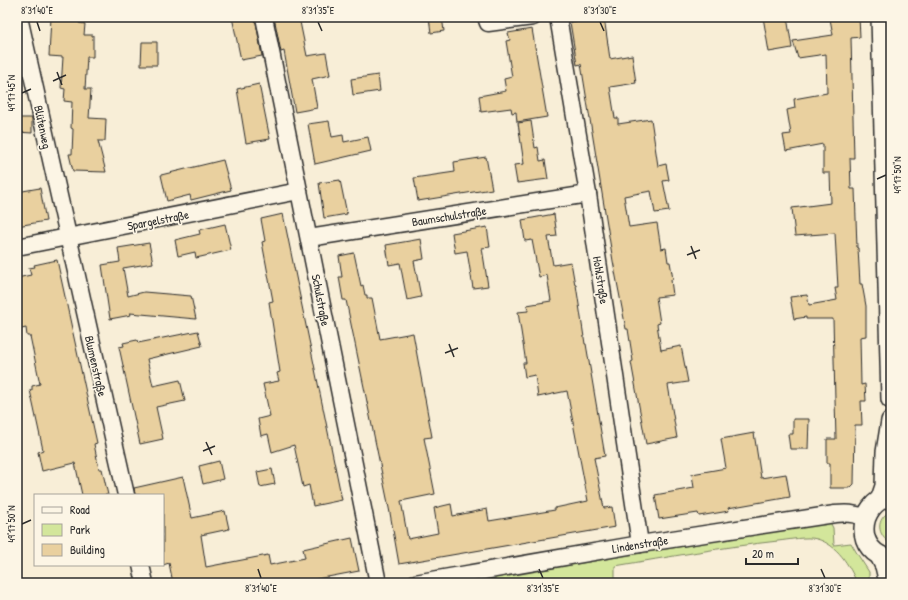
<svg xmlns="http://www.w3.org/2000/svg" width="908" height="600" viewBox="0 0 908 600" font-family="'Patrick Hand',sans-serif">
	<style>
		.green { fill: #d3e69b; stroke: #7f8863 }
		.building { fill: #e9d09f; stroke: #2b2b2b }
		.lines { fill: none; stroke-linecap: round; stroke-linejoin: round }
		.minor-casing { stroke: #2b2b2b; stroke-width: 19 }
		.tertiary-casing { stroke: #2b2b2b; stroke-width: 22 }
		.minor { stroke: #fcf5e5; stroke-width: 16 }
		.tertiary { stroke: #fcf5e5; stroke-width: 19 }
		.ticks { fill: none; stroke: #2b2b2b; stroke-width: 1.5 }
		.labels { text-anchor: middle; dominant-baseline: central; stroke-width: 3.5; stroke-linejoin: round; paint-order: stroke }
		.street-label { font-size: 12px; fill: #2b2b2b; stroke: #fcf5e5 }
		.neatline { fill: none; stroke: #2b2b2b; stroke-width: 1.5 }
		.ticks-label { font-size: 10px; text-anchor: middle; fill: #2b2b2b }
	</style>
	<rect width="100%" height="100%" fill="#f8eed7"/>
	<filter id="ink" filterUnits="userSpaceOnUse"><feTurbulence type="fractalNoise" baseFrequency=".025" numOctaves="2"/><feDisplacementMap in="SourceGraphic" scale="8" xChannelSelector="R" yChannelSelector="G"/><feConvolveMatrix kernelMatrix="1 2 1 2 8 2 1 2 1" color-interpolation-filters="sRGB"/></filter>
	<g filter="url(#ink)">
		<g class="green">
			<path d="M891,511V544C877,535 875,519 891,511Z"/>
			<path d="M830,522L833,528L834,545L851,543L858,555L869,572V583H857C849,565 838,545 817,539C807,536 788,540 778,541C723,547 669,557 615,566V583H461Z"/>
		</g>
		<g class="building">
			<path d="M51,17H80L79,23L85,24L84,35H93V57H87L85,89H91L89,118L106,119L105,141H98L106,172L73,171L69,154H72L73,129L71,128L72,102L64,101L65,89L61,88L63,57L49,56Z"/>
			<path d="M232,17H255L262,56L241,60Z"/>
			<path d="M274,17H299L307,56L326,53L330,75L312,79L317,108L295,112L284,51L281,52Z"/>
			<path d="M429,17H442L444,31L431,33Z"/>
			<path d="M604,17L610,59L632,55L636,83L610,87L615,118H618V124L651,119L658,166L666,164L669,180L663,181L669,211L655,213L651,191L624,196L629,227L657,223L661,249L666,248L668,262H670L673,279L671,280L673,295L656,297L660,323L657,324L661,350L681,346L688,382L668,385L677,438L646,444L631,362L633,361L628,329H626L613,261L581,64L577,65L570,22Z"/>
			<path d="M763,17H787L792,48L769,52Z"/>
			<path d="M845,17H859L860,37L851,38L854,158H850L851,189H855L857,248H858L860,284H862L866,306V336L860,337L861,385L865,384L866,401H861L862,425H855L854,484L850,488H830V463H827V439H836L833,319H806V317L794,319L790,297L807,295L809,305L837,300L835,288H838L835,233L795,236L792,208L831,203L830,173H823V144L786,151L783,135L791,134L787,110L795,108L794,99L827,93L826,54L798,58L793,41L833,35L830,19Z"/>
			<path d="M532,29L547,117L517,122L516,112L512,113L511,108L481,112L479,96L506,91L504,79L512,77L506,41L510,40L508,33Z"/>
			<path d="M142,42H157V65H141Z"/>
			<path d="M378,75L380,91L353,95L351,79Z"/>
			<path d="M259,84L270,139L246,143L237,89Z"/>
			<path d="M17,118H32V133L17,132Z"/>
			<path d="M329,121L332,137L343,135L344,142L368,137L371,151L315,164L308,124Z"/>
			<path d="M531,121L535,148L538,147L540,161L545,160L548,179L517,183L514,165L524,164L518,123Z"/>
			<path d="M486,157L492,189L418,201L414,178L455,172L454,162Z"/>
			<path d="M223,160L231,190L191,200L190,195L167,201L161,175Z"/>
			<path d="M340,180L347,214L324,218L319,183Z"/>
			<path d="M40,188L46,221L17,226V192Z"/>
			<path d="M283,214L342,500L313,506L309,485L303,487L294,445L272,452L268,434L261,436L258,419L270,416L263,384L279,381L277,373L280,372L269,302L273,301L262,242L265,241L261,219Z"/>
			<path d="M554,214L557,236L548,237L553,265L571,262L575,285H576L585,344H586L605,456L594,458L604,508L612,507L615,527L399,564L390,513L346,300H343L339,277H342L339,256L354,253L361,286L363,285L365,295H367V298H372L380,339L413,333L432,437L424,438L435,494L401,501L408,539L438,533L434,508L451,504L453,516L487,509L489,521L555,510V508L588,501L567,391L538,397L535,375L525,377L523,363H526L518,312L528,311L527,305L551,301L547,275L539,277L532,240L525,241L522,220Z"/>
			<path d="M225,224L231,250L196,258L195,252L178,256L175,240L200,234L199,230Z"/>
			<path d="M487,227L490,247L482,248L488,286L473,288L467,251L455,253L452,233Z"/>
			<path d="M421,239L424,259L414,261L421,297L407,300L400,263L389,265L386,245Z"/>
			<path d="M149,243L153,263L123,268L128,296L144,292L191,296L196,319L130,313L131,315L110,319L102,265L120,262L118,248Z"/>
			<path d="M57,260L97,443L94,444L99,469H102L108,495H82L75,463L42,471L38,452L43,450L30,390H32V386L40,384L30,336H27L26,328L17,330V278L31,275L29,268L35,267L34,265Z"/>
			<path d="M198,331L202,346L147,359L153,386L180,380L185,401L156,407L163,439L140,444L119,347L124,346L123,343L137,340L138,343Z"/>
			<path d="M793,419H809L808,449H790L788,434H793Z"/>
			<path d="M754,433L761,478L786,474L790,497L728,508L729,511L699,516L698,513L659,519L655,495L694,488L692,474L726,468L721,439Z"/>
			<path d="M219,461L223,479L203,484L199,466Z"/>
			<path d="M272,469L275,484L260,487L257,472Z"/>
			<path d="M183,477L192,518L225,511L229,529L201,535L206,567L268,555L270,565L305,558L303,549L352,538L359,571L296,583H173L169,563L163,565V495H135L134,488Z"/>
		</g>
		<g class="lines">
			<g class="minor-casing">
				<g id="minor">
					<path d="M19,17L126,495"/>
					<path d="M264,17L378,583"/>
					<path d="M486,17L488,23L533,17"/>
					<path d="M558,17L588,194L640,544"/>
					<path d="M309,238L588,194"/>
					<path d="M17,247L299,191"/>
					<path d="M141,565L145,583"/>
					<path d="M415,583L640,544L835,514C846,513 855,513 865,518"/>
				</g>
			</g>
			<g class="tertiary-casing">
				<g id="tertiary">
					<path d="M881,17L891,399"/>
					<path d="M891,495C856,505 854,553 891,559"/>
					<path d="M881,498L885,486L886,452L891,421"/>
					<path d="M880,556L885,566L889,583"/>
				</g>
			</g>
			<use href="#minor" class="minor"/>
			<use href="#tertiary" class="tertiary"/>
		</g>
	</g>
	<path class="ticks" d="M37,22L40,31M318,22L322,31M600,22L604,31M57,72L62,85M53,81L66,75M22,93L31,89M877,179L886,175M691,246L696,259M687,255L700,250M449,344L454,357M445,353L458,348M206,442L212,455M203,451L215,446M22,524L31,520M258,569L261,578M539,569L543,578M821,569L825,578"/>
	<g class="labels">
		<g class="street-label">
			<text transform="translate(43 127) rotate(78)">Blütenweg</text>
			<text transform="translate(449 216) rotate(-9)">Baumschulstraße</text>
			<text transform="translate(158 220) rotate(-11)">Spargelstraße</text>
			<text transform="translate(601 280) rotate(81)">Hohlstraße</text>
			<text transform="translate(321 300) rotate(79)">Schulstraße</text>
			<text transform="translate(96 366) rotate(77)">Blumenstraße</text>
			<text transform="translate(640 544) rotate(-9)">Lindenstraße</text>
		</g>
	</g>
	<rect width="908" height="600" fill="none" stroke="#fcf5e5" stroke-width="44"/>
	<rect x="34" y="494" width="130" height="72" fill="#fcf5e5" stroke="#a8a49b"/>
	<rect x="42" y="507" width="20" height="6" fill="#fcf5e5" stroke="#a8a49b"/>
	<text x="70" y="514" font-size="12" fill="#2b2b2b">Road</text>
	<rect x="42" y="524" width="20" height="12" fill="#d3e69b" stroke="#a8a49b"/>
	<text x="70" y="534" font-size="12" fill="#2b2b2b">Park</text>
	<rect x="42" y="544" width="20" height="12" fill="#e9d09f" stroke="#a8a49b"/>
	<text x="70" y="554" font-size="12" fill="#2b2b2b">Building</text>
	<path d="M746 558v6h52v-6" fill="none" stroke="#2b2b2b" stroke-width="2"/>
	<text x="752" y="558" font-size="12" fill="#2b2b2b" stroke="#fcf5e5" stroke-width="3" paint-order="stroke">20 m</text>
	<rect x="22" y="22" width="864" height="556" class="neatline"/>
	<g class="ticks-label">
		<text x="37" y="14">8°31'40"E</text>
		<text x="318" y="14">8°31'35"E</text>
		<text x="600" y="14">8°31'30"E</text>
		<text transform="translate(11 93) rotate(-90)" y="4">49°17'45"N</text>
		<text transform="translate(897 175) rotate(-90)" y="4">49°17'50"N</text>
		<text transform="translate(11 524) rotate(-90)" y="4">49°17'50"N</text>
		<text x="261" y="592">8°31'40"E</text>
		<text x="543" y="592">8°31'35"E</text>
		<text x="825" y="592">8°31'30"E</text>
	</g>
</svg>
